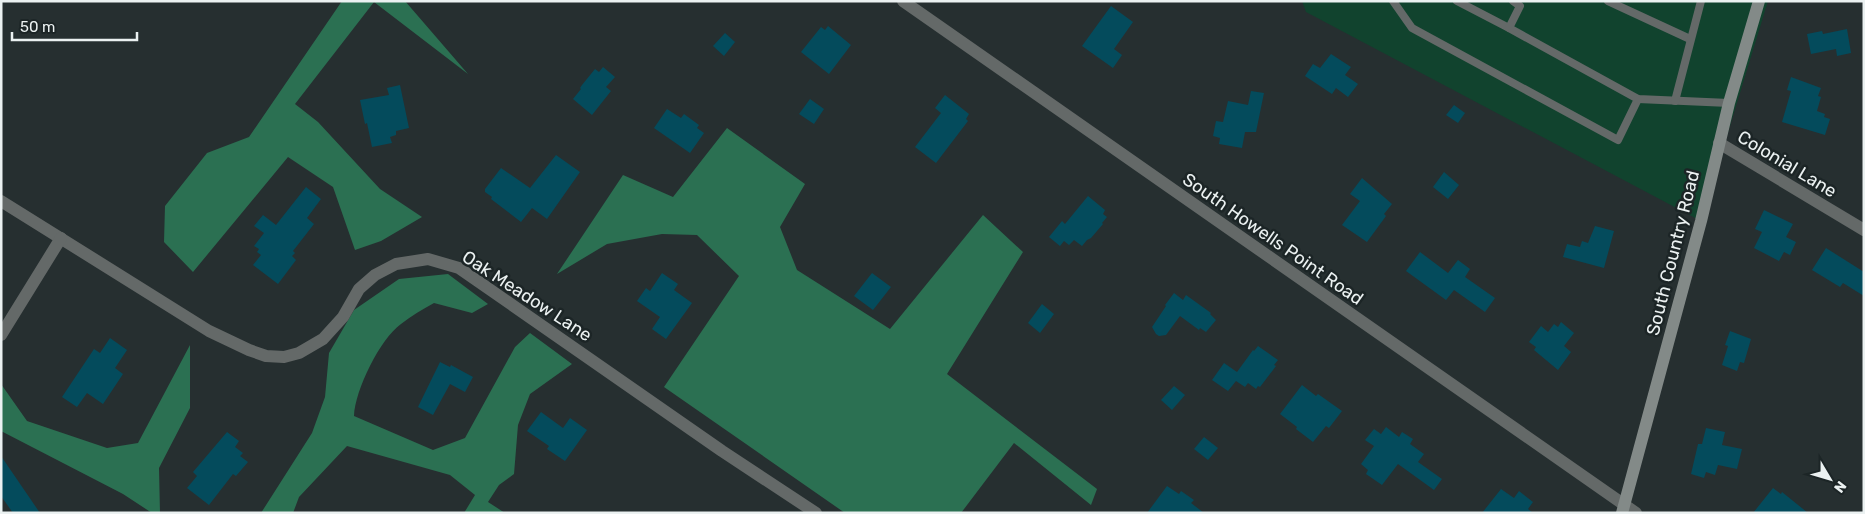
<svg xmlns="http://www.w3.org/2000/svg" width="1865" height="514" viewBox="0 0 1865 514" font-family="Rubik,sans-serif">
	<style>
		.green { fill: #11432e }
		.forest { fill: #2b7052 }
		.building { fill: #044b5c }
		.lines { fill: none; stroke-linecap: round; stroke-linejoin: round }
		.service { stroke: #646968; stroke-width: 8 }
		.minor { stroke: #646968; stroke-width: 12 }
		.secondary { stroke: #838a88; stroke-width: 12 }
		.labels { text-anchor: middle; dominant-baseline: central; stroke-width: 5; stroke-linejoin: round; paint-order: stroke }
		.street-label { font-size: 18px; fill: #ebf1f1; stroke: #1c2526 }
	</style>
	<rect width="100%" height="100%" fill="#262f30"/>
	<path class="green" d="M1302,1H1768L1701,221L1306,12Z"/>
	<g class="forest">
		<path d="M342,1H405L468,74L374,2L295,104L318,122L380,189L422,217L381,241L355,250L333,187L288,157L193,272L164,242L165,206L207,153L249,137Z"/>
		<path d="M727,128L805,184L780,227L797,270L890,329L983,215L1023,252L947,374L1097,489L1091,505L1014,443L961,513H845L664,387L739,276L697,235L662,234L607,244L557,274L623,175L673,197Z"/>
		<path d="M448,274L488,304L472,313L434,303C423,309 411,316 401,324C380,339 355,390 354,416L433,450L465,438L515,347L530,333L572,364L530,394L518,425L514,474L499,485L488,502L505,513H464L475,495L450,475L347,446L299,497L293,513H261L312,433L325,397L329,353L354,310L399,279Z"/>
		<path d="M190,345V408L159,468L160,513H152L123,494L1,431V384L27,421L107,448L138,443Z"/>
	</g>
	<g class="building">
		<path d="M1111,6L1133,22L1114,49L1122,55L1113,68L1082,46Z"/>
		<path d="M828,26L851,45L829,74L801,52L821,27L825,30Z"/>
		<path d="M1847,29L1851,53L1837,56L1836,49L1811,54L1807,34L1822,31L1823,34Z"/>
		<path d="M725,33L735,42L724,56L713,46Z"/>
		<path d="M1331,54L1351,67L1345,75L1358,84L1348,97L1336,88L1332,94L1305,76L1313,64L1320,68Z"/>
		<path d="M603,67L615,77L606,87L611,91L592,115L573,99L581,89L580,88L582,85L595,69L599,72Z"/>
		<path d="M1791,77L1821,88L1818,96L1821,97L1817,111L1825,114L1824,117L1830,119L1825,135L1782,122L1791,91L1787,90Z"/>
		<path d="M400,85L409,128L396,131V135L390,137L392,143L372,147L367,123L365,124L360,100L389,95L387,88Z"/>
		<path d="M1251,91L1264,93L1256,132H1245L1242,148L1219,144L1220,138L1213,136L1216,121L1223,122L1228,101L1248,105Z"/>
		<path d="M945,95L969,114L966,119L968,121L936,163L915,147L941,113L935,108Z"/>
		<path d="M810,99L824,109L814,124L799,114Z"/>
		<path d="M1454,105L1465,113L1458,123L1446,115Z"/>
		<path d="M667,109L681,118L684,114L699,125L697,128L704,133L690,153L654,128Z"/>
		<path d="M556,155L580,172L547,219L532,208L521,222L491,199L492,197L485,192V189L501,168L530,188Z"/>
		<path d="M1444,172L1459,185L1448,199L1433,187Z"/>
		<path d="M1362,178L1392,204L1384,214L1386,216L1367,242L1342,225L1360,201L1350,194Z"/>
		<path d="M306,187L321,199L307,218L314,224L293,251L295,253L292,256L296,260L278,284L253,265L261,255L257,252L259,249L254,246L264,233L254,226L263,215L276,225Z"/>
		<path d="M1088,196L1105,210L1103,214L1107,217L1102,223L1103,224L1091,238L1087,240L1082,246L1074,240L1069,245L1064,241L1060,246L1049,237L1062,221L1065,224Z"/>
		<path d="M1764,210L1793,224L1786,237L1796,242L1790,255L1784,252L1779,261L1754,248L1762,232L1755,229Z"/>
		<path d="M1595,226L1614,231L1604,268L1563,257L1567,244L1580,247L1582,241L1588,243Z"/>
		<path d="M1826,248L1864,272V296L1843,283L1840,287L1812,270Z"/>
		<path d="M1420,252L1448,273L1458,260L1470,269L1465,277L1495,298L1485,312L1454,290L1446,300L1406,271Z"/>
		<path d="M662,273L678,284L674,290L692,303L666,339L652,329L660,317L637,301L646,288L650,291Z"/>
		<path d="M872,273L891,287L873,310L854,296Z"/>
		<path d="M1174,293L1183,300L1186,295L1211,313L1210,314L1216,320L1206,332L1200,328L1199,330L1180,316L1166,335L1159,336L1156,334L1152,327L1166,306L1165,305Z"/>
		<path d="M1042,304L1054,314L1040,333L1028,323Z"/>
		<path d="M1561,322L1574,333L1564,346L1571,352L1558,370L1534,350L1536,347L1529,342L1541,326L1548,332L1554,324L1558,327Z"/>
		<path d="M1730,331L1751,339L1744,363L1740,362L1737,371L1722,365L1728,346L1725,345Z"/>
		<path d="M110,338L127,350L115,368L123,374L103,404L87,393L77,407L62,397L94,349L100,353Z"/>
		<path d="M1258,346L1278,360L1274,365L1276,366L1260,387L1258,386L1256,389L1248,383L1245,387L1236,381L1228,391L1212,380L1224,363L1237,372L1253,350L1254,351Z"/>
		<path d="M440,362L450,367L451,365L473,377L465,392L450,384L433,415L418,407Z"/>
		<path d="M1302,385L1316,396L1318,394L1342,411L1329,428L1326,426L1313,442L1296,429L1297,427L1280,414Z"/>
		<path d="M1174,386L1185,395L1172,410L1161,400Z"/>
		<path d="M541,412L563,428L570,418L587,430L565,461L547,449L549,446L527,431Z"/>
		<path d="M1386,427L1399,437L1402,432L1413,439L1410,444L1424,454L1418,462L1442,479L1434,490L1398,464L1382,485L1366,474L1368,470L1361,464L1374,446L1365,440L1374,429L1381,434Z"/>
		<path d="M1706,428L1725,432L1722,445L1742,449L1737,469L1718,465L1715,475L1706,472L1704,478L1691,474L1698,444H1702Z"/>
		<path d="M227,432L239,441L235,447L243,453L240,456L248,462L236,476L233,474L209,505L187,488L197,476L193,472Z"/>
		<path d="M1204,437L1218,448L1208,460L1194,449Z"/>
		<path d="M1,456L40,513H13L1,496Z"/>
		<path d="M1167,486L1179,494L1181,491L1194,500L1191,503L1204,513H1147Z"/>
		<path d="M1773,488L1781,494L1782,492L1808,513H1753Z"/>
		<path d="M1501,489L1514,498L1519,491L1533,502L1528,509L1533,513H1482Z"/>
	</g>
	<g class="lines">
		<g class="service">
			<path d="M1393,1L1412,28L1618,140L1638,99"/>
			<path d="M1457,1L1509,28"/>
			<path d="M1513,1L1520,6L1509,28L1638,99L1729,103"/>
			<path d="M1608,1L1690,39"/>
			<path d="M1675,101L1701,1"/>
		</g>
		<g class="minor">
			<path d="M903,1L1636,513"/>
			<path d="M1719,143L1864,230"/>
			<path d="M1,201L209,331L249,350L266,356L284,357L299,353L323,339L343,317L359,289L375,275L396,264L428,259L459,268L722,451L816,513"/>
			<path d="M1,335L61,238"/>
		</g>
		<path class="secondary" d="M1622,513L1701,221L1729,103L1759,1"/>
	</g>
	<g class="labels">
		<g class="street-label">
			<text transform="translate(1787 164) rotate(31)">Colonial Lane</text>
			<text transform="translate(1273 239) rotate(35)">South Howells Point Road</text>
			<text transform="translate(1673 253) rotate(-76)">South Country Road</text>
			<text transform="translate(527 296) rotate(33)">Oak Meadow Lane</text>
		</g>
	</g>
	<rect width="1865" height="514" fill="none" stroke="#ebf1f1" stroke-width="5"/>
	<g transform="translate(1830 479) rotate(128)" stroke="#1c2526" stroke-width="4" paint-order="stroke">
	<path d="M0-4L9 19L0 12L-9 19Z" fill="#ebf1f1"/>
	<text y="-8" font-size="14" font-weight="bold" text-anchor="middle" fill="#ebf1f1">N</text>
	</g>
	<path d="M12 32v8h125v-8" fill="none" stroke="#ebf1f1" stroke-width="2.5"/>
	<text x="20" y="32" font-size="15" fill="#ebf1f1" stroke="#1c2526" stroke-width="4" paint-order="stroke">50 m</text>
</svg>
